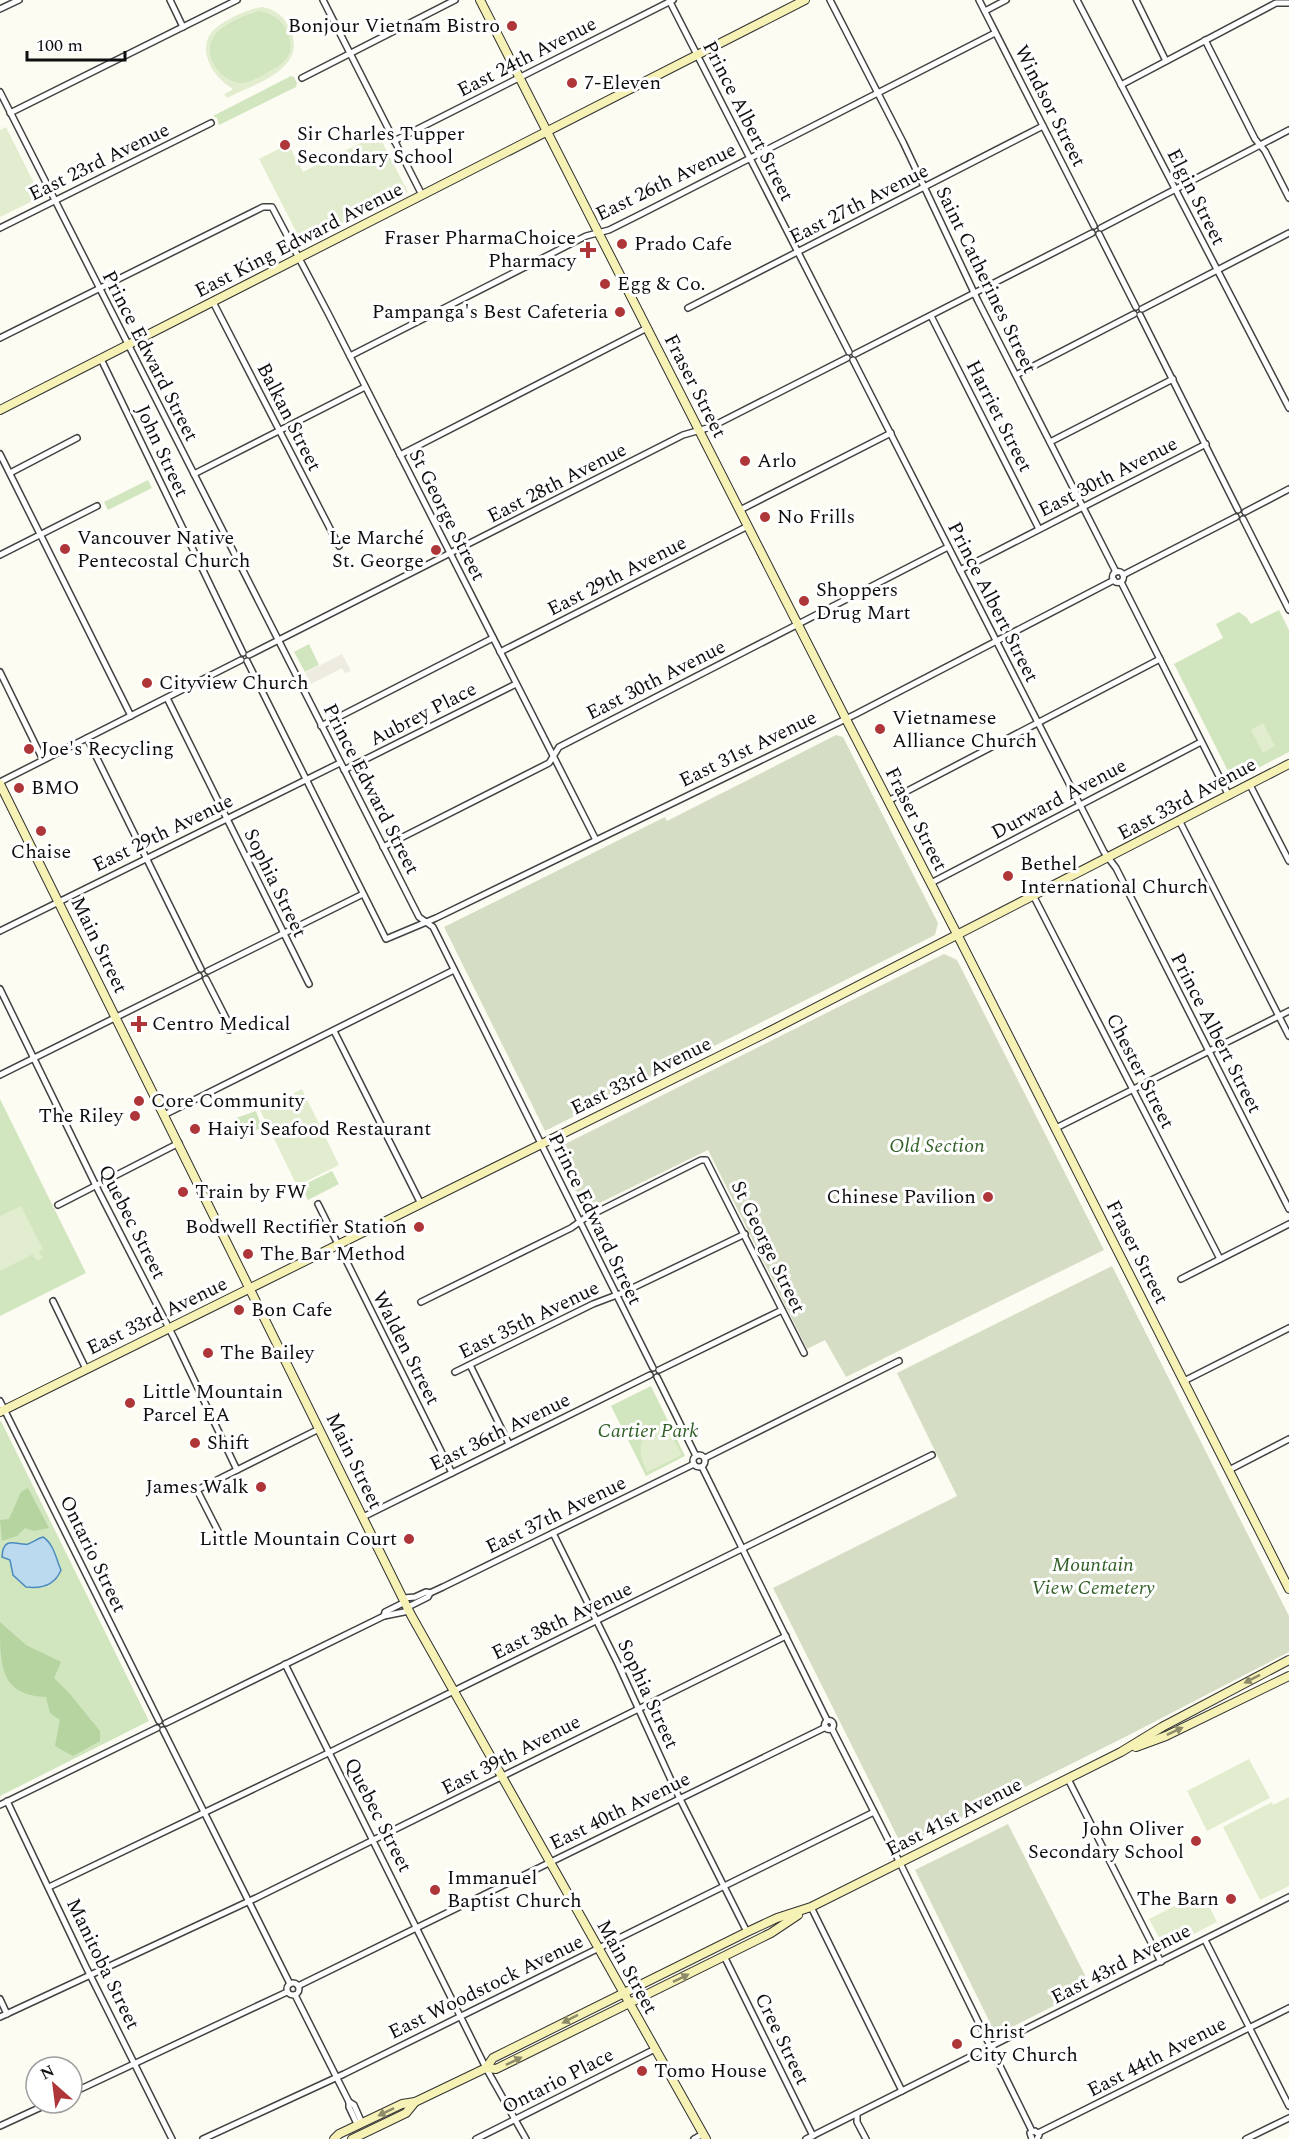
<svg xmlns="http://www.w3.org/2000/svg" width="1289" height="2139" viewBox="0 0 1289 2139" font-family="Spectral,serif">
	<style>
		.green { fill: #d1e5bf }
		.forest { fill: #b5d4a0 }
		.cemetery { fill: #d5dec4 }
		.pitch { fill: #e2edcf; fill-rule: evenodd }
		.plaza { fill: #eeebe1 }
		.water { fill: #bcdaef; stroke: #4b8cbe; stroke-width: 1.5 }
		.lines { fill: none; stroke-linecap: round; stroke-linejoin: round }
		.street-casing { stroke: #424242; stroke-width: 8 }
		.secondary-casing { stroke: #313131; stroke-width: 10 }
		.street { stroke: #fff; stroke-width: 5 }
		.secondary { stroke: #f6f1b4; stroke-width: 8 }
		.oneway { fill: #8e8b6a }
		.poi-dot { fill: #af3638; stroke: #fff; stroke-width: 2 }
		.labels { text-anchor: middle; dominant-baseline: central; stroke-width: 6; stroke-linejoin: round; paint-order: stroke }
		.poi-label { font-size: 20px; fill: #0f0f0f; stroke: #fff; text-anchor: start }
		.street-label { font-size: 20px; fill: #0f0f0f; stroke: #fff }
		.park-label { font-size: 20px; font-style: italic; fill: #305f26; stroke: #fff }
	</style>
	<rect width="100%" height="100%" fill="#fdfcf2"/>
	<g class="green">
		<path d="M258,11C276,12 289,26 291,44C292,56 284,64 274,69C265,74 255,81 245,83C224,86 202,59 212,39C219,25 244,15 258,11Z"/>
		<path d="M291,76L294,77L297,83L296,87L219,125L217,118L213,116Z"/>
		<path d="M148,480L152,488L108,510L104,502Z"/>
		<path d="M1279,610L1289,630V752L1233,781L1174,664L1223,638L1216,624L1239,612L1247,618L1251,624Z"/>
		<path d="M309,644L319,665L305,672L294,652Z"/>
		<path d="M0,1099L86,1273L0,1316Z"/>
		<path d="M256,1111L262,1128C248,1134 240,1134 233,1119Z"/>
		<path d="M332,1171L339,1184L308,1200L301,1186Z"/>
		<path d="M651,1386L685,1456L646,1476L611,1406Z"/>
		<path d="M1,1421L149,1721L0,1796V1422Z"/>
	</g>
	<g class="forest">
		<path d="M28,1488L49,1528L34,1531L25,1528L17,1536L2,1541L0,1520L9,1519L21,1492Z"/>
		<path d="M0,1622L26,1645L61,1662L54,1678L69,1693L100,1731V1741L73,1756L55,1746L60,1720L50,1713L46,1697C0,1695 0,1666 0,1622Z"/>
	</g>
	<g class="cemetery">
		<path d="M836,735L843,737L938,923L935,935L545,1131L444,927L665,817L667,821Z"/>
		<path d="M944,954L957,960L1104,1250L846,1377L825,1340L807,1349L708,1150L585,1210L555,1149Z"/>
		<path d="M1112,1266L1289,1616V1652L1129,1735L903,1848L773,1588L957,1496L897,1373Z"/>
		<path d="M1008,1824L1091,1987L996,2035L915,1870Z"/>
	</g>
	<g class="pitch">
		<path d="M262,7C275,9 284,16 290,29C309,69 254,84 227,98L224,94L232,90V88C216,79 199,56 209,36C216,23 247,9 262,7ZM258,11C276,12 289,26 291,44C292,56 284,64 274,69C265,74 255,81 245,83C224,86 202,59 212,39C219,25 243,15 258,11Z"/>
		<path d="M6,127L41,197L0,217V130Z"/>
		<path d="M378,134L408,192L303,245L259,159L288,144L303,172Z"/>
		<path d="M1263,723L1275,746L1263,753L1251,730Z"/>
		<path d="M302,1089L339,1165L297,1186L260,1110Z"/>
		<path d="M21,1206L43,1249L38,1252L43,1257L38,1261L33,1256L35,1253L0,1271V1216Z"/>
		<path d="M664,1422L681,1453L680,1456L647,1472C635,1446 639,1435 664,1422Z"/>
		<path d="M1249,1759L1270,1798L1207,1831L1187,1791Z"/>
		<path d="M1289,1797V1886L1260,1900L1223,1827L1272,1802L1273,1805Z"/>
		<path d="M1202,1892L1217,1922L1165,1949L1149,1919Z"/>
	</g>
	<path class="plaza" d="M342,654L351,671L345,673L342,668L311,684L305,673Z"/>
	<path class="water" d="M43,1537C54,1544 56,1559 61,1570C55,1585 42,1589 26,1587L13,1575L10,1560L2,1557C3,1534 18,1546 28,1544C33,1542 37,1539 43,1537Z"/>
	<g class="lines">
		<g class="street-casing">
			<g id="street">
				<path d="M170,0L183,27"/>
				<path d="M323,0L422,195"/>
				<path d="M669,0L849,352"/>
				<path d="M830,0L903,142L978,301L1116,572"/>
				<path d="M979,0L1094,226"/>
				<path d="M1077,0L1289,408"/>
				<path d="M1136,0L1166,61"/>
				<path d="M0,9L19,0"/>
				<path d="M985,11L1006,0"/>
				<path d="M1205,40L1255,139L1265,151L1289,198"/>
				<path d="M302,78L455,0"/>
				<path d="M1121,85L1276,3H1289"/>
				<path d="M0,92L419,917L433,927L653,1368"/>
				<path d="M10,113L237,0"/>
				<path d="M394,141L673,0"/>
				<path d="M0,228L211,123"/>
				<path d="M1101,228L1289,130"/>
				<path d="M1099,234L1136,307"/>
				<path d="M213,302L339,546"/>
				<path d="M688,308L1043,126"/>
				<path d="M1142,309L1289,233"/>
				<path d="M1140,315L1238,510"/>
				<path d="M931,316L1039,529"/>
				<path d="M0,338L263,207H272L329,315L596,840"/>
				<path d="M855,354L1092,233"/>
				<path d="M350,356L586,236L609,230L639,215L995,33"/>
				<path d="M101,359L243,653"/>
				<path d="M853,360L1104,852L1116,868L1289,1209"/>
				<path d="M1016,375L1134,314"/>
				<path d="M1050,442L1173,379"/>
				<path d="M0,454L131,716"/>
				<path d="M400,455L647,328"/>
				<path d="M10,473L77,438"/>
				<path d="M194,474L365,387"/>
				<path d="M740,510L891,433"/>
				<path d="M1245,512L1289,489"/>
				<path d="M1243,519L1289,610"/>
				<path d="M0,555L97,506"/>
				<path d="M960,570L1206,444"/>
				<circle cx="1118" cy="577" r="5.5"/>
				<path d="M1123,575L1236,517"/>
				<path d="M1121,582L1229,796"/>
				<path d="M500,652L748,526"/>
				<path d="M249,655L683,435L711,427L847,358"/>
				<path d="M247,661L386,939L436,918L856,714L1114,580"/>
				<path d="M0,672L43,760"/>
				<path d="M167,698L309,984"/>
				<path d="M321,726L493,638"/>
				<path d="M87,738L201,969"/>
				<path d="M344,770L516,684"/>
				<path d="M0,782L241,660"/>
				<path d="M1250,785L1289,861"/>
				<path d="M888,801L1160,659"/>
				<path d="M1180,822L1289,1036"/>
				<path d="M383,847L549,763L559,747L948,547"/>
				<path d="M931,883L1201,742"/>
				<path d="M1034,897L1220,1259"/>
				<path d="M0,931L340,763"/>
				<path d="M208,971L363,894"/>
				<path d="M206,979L229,1024V1030"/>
				<path d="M0,989L99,1192L174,1338L237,1470"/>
				<path d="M334,1031L421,1204"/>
				<path d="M0,1075L199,976"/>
				<path d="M164,1115L454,970"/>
				<path d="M1056,1128L1289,1011"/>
				<path d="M318,1204L452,1473"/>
				<path d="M58,1205L179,1143"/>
				<path d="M1181,1279L1289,1224"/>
				<path d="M53,1301L86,1369"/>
				<path d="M421,1302L571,1228L585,1218L701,1160H706L804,1353"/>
				<path d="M470,1365L509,1444"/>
				<path d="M659,1370L782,1310"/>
				<path d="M455,1372L593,1304L622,1293L745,1234"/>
				<path d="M657,1377L696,1456"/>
				<path d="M1184,1381L1289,1328"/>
				<path d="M0,1401L159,1721"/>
				<circle cx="699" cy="1461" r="6"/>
				<path d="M705,1458L899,1361"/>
				<path d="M702,1467L827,1720"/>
				<path d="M1229,1470L1289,1439"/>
				<path d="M363,1517L650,1375"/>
				<path d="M219,1533L197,1490L319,1429"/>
				<path d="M553,1533L618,1664L676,1791L747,1932"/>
				<path d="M404,1598L415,1597L426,1592L430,1593L443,1587L694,1464"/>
				<path d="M408,1607L428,1597L430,1593"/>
				<path d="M384,1616L385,1612L405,1602"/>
				<path d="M285,1664L486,2068L526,2139"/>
				<circle cx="829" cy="1725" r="4.5"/>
				<path d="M166,1723L384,1616L409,1611"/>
				<path d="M832,1729L900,1863L1032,2131"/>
				<path d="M163,1730L290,1984"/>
				<path d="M1068,1779L1161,1962"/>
				<path d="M7,1801L86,1967L172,2139"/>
				<path d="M0,1805L157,1728"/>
				<path d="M49,1887L320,1757L932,1455"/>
				<path d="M811,1907L902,2091"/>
				<path d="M1205,1940L1289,2106"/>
				<path d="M724,1956L813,2136"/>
				<circle cx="293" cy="1989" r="6"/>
				<path d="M298,1986L826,1727"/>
				<path d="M295,1995L349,2102V2107L358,2126"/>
				<path d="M0,1999L7,2014"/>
				<path d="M0,2017L256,1898L786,1636"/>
				<path d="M72,2093L287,1992"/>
				<path d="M349,2102L354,2105L362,2123"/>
				<path d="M857,2114V2122L866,2139"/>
				<path d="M0,2126L50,2103"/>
				<path d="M1038,2133L1289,2008"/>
				<path d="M203,2139L344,2074L874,1812"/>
				<path d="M476,2139L655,2049"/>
				<path d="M694,2139L703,2134"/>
				<path d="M806,2139L1289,1897"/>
				<path d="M1032,2139L1030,2133L1035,2131L1039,2135L1037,2139"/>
				<path d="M1246,2139L1289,2118"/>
			</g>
		</g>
		<g class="secondary-casing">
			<g id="secondary">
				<path d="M480,0L849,725L958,936L1289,1589"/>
				<path d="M0,410L805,0"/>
				<path d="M0,784L411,1615L706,2139"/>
				<path d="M0,1412L772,1030L1289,764"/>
				<path d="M1136,1747L1166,1736L1289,1676"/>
				<path d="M486,2068L496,2069L771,1933L798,1915"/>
				<path d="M334,2139L339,2134L402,2104L415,2102L486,2068L493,2058L747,1932L777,1918L811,1907L1121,1752L1162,1727L1289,1660"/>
				<path d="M352,2139L406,2113L415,2102"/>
			</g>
		</g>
		<use href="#street" class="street"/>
		<use href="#secondary" class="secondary"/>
	</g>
	<defs><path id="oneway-solid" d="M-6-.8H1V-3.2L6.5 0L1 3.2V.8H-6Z" transform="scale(1.5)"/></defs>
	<g class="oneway">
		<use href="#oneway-solid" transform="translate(1252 1679) rotate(153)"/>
		<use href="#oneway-solid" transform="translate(1175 1731) rotate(-25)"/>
		<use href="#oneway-solid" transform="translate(681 1978) rotate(-26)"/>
		<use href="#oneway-solid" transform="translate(570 2019) rotate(153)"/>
		<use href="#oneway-solid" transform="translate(514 2061) rotate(-26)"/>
		<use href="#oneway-solid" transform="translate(386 2112) rotate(154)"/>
	</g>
	<g class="poi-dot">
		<circle cx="512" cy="26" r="6"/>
		<circle cx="572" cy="83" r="6"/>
		<circle cx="285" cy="145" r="6"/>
		<circle cx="622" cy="244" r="6"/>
		<path d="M585 241h6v6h6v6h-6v6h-6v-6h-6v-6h6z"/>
		<circle cx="605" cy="284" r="6"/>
		<circle cx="620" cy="312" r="6"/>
		<circle cx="745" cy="461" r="6"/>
		<circle cx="765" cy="517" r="6"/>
		<circle cx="65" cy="549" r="6"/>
		<circle cx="436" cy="550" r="6"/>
		<circle cx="804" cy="601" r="6"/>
		<circle cx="147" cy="683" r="6"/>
		<circle cx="880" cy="729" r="6"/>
		<circle cx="29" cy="749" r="6"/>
		<circle cx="19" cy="788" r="6"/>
		<circle cx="41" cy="831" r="6"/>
		<circle cx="1008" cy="876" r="6"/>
		<path d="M136 1015h6v6h6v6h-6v6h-6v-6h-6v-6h6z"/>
		<circle cx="139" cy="1101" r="6"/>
		<circle cx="135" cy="1116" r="6"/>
		<circle cx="195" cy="1129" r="6"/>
		<circle cx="183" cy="1192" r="6"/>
		<circle cx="988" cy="1197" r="6"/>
		<circle cx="419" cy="1227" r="6"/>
		<circle cx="248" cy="1254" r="6"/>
		<circle cx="239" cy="1310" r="6"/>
		<circle cx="208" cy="1353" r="6"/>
		<circle cx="130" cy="1403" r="6"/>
		<circle cx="195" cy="1443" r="6"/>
		<circle cx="261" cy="1487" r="6"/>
		<circle cx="409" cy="1539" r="6"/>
		<circle cx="1196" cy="1841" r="6"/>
		<circle cx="435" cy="1890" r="6"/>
		<circle cx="1231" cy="1899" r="6"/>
		<circle cx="957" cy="2044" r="6"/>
		<circle cx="642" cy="2071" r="6"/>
	</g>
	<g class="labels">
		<g class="poi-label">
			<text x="500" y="26" text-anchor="end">Bonjour Vietnam Bistro</text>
			<text x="584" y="83">7-Eleven</text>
			<text x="297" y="134">Sir Charles Tupper<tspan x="297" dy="23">Secondary School</tspan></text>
			<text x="576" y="238" text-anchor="end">Fraser PharmaChoice<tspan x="576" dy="23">Pharmacy</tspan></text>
			<text x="634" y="244">Prado Cafe</text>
			<text x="617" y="284">Egg &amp; Co.</text>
			<text x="608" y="312" text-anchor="end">Pampanga's Best Cafeteria</text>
			<text x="757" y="461">Arlo</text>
			<text x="777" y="517">No Frills</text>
			<text x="77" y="538">Vancouver Native<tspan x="77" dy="23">Pentecostal Church</tspan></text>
			<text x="424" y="538" text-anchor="end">Le Marché<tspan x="424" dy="23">St. George</tspan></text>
			<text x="816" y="590">Shoppers<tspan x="816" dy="23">Drug Mart</tspan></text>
			<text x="159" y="683">Cityview Church</text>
			<text x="892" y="718">Vietnamese<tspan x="892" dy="23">Alliance Church</tspan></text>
			<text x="41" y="749">Joe's Recycling</text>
			<text x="31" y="788">BMO</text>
			<text x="41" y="852" text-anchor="middle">Chaise</text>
			<text x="1020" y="864">Bethel<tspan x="1020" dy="23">International Church</tspan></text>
			<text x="152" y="1024">Centro Medical</text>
			<text x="151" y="1101">Core Community</text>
			<text x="123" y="1116" text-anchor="end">The Riley</text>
			<text x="207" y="1129">Haiyi Seafood Restaurant</text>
			<text x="195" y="1192">Train by FW</text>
			<text x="976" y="1197" text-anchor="end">Chinese Pavilion</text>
			<text x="407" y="1227" text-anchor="end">Bodwell Rectifier Station</text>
			<text x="260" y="1254">The Bar Method</text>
			<text x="251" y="1310">Bon Cafe</text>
			<text x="220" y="1353">The Bailey</text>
			<text x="142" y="1392">Little Mountain<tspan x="142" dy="23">Parcel EA</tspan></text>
			<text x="207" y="1443">Shift</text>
			<text x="249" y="1487" text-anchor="end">James Walk</text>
			<text x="397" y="1539" text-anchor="end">Little Mountain Court</text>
			<text x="1184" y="1829" text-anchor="end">John Oliver<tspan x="1184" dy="23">Secondary School</tspan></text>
			<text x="447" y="1878">Immanuel<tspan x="447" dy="23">Baptist Church</tspan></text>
			<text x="1219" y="1899" text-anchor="end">The Barn</text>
			<text x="969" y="2032">Christ<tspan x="969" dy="23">City Church</tspan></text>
			<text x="654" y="2071">Tomo House</text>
		</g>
		<g class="street-label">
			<text transform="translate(527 57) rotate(-27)">East 24th Avenue</text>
			<text transform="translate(1050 106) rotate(63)">Windsor Street</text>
			<text transform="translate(748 121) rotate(63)">Prince Albert Street</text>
			<text transform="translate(99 162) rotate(-26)">East 23rd Avenue</text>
			<text transform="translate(666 182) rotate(-26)">East 26th Avenue</text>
			<text transform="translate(1196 197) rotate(63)">Elgin Street</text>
			<text transform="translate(859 204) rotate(-27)">East 27th Avenue</text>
			<text transform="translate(299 240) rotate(-27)">East King Edward Avenue</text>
			<text transform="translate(986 280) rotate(64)">Saint Catherines Street</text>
			<text transform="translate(150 356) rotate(63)">Prince Edward Street</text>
			<text transform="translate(695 386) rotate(63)">Fraser Street</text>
			<text transform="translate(999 416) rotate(63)">Harriet Street</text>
			<text transform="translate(289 417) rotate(63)">Balkan Street</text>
			<text transform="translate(162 451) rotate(65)">John Street</text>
			<text transform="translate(1108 477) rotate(-27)">East 30th Avenue</text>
			<text transform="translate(557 483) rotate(-27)">East 28th Avenue</text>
			<text transform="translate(447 515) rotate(63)">St George Street</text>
			<text transform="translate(617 576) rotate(-27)">East 29th Avenue</text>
			<text transform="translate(993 602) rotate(63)">Prince Albert Street</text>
			<text transform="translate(656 680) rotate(-27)">East 30th Avenue</text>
			<text transform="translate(423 714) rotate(-27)">Aubrey Place</text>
			<text transform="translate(748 749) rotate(-26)">East 31st Avenue</text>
			<text transform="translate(371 789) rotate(63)">Prince Edward Street</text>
			<text transform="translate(1059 799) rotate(-28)">Durward Avenue</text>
			<text transform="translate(1187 799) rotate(-28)">East 33rd Avenue</text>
			<text transform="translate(916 819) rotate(63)">Fraser Street</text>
			<text transform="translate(163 833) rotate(-26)">East 29th Avenue</text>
			<text transform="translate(275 883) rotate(64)">Sophia Street</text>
			<text transform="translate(99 945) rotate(64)">Main Street</text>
			<text transform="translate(1216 1033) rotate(63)">Prince Albert Street</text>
			<text transform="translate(1140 1071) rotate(63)">Chester Street</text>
			<text transform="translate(641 1076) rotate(-26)">East 33rd Avenue</text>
			<text transform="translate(595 1219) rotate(64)">Prince Edward Street</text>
			<text transform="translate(132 1222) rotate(63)">Quebec Street</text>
			<text transform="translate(768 1247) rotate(64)">St George Street</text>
			<text transform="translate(1137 1252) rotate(63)">Fraser Street</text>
			<text transform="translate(157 1316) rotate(-26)">East 33rd Avenue</text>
			<text transform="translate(529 1320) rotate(-26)">East 35th Avenue</text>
			<text transform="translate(406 1348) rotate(63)">Walden Street</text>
			<text transform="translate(500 1432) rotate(-26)">East 36th Avenue</text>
			<text transform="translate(354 1461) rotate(64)">Main Street</text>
			<text transform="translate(556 1515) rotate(-26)">East 37th Avenue</text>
			<text transform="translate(93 1554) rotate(64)">Ontario Street</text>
			<text transform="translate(562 1621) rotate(-26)">East 38th Avenue</text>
			<text transform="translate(648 1694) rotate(65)">Sophia Street</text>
			<text transform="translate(511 1755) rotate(-27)">East 39th Avenue</text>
			<text transform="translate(620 1811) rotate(-26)">East 40th Avenue</text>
			<text transform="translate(378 1815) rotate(63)">Quebec Street</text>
			<text transform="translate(954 1817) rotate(-27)">East 41st Avenue</text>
			<text transform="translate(103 1964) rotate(64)">Manitoba Street</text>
			<text transform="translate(1121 1964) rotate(-27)">East 43rd Avenue</text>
			<text transform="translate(627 1967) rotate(61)">Main Street</text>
			<text transform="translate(486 1987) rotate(-26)">East Woodstock Avenue</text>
			<text transform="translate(782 2039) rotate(64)">Cree Street</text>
			<text transform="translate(1157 2057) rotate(-27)">East 44th Avenue</text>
			<text transform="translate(558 2081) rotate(-27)">Ontario Place</text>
		</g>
		<g class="park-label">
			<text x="937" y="1146">Old Section</text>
			<text x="648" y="1431">Cartier Park</text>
			<text x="1093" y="1565">Mountain<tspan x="1093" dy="23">View Cemetery</tspan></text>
		</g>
	</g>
	<g transform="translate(54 2085) rotate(332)"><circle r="28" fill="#ffffff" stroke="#9f9f9f" stroke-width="1.5"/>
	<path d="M0-4.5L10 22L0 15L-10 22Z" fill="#af3638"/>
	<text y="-9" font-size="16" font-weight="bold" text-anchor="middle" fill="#0f0f0f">N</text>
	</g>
	<path d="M27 51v9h98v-9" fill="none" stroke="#0f0f0f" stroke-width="3"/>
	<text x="36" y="51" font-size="18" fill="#0f0f0f" stroke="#ffffff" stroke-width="4.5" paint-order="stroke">100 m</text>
</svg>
